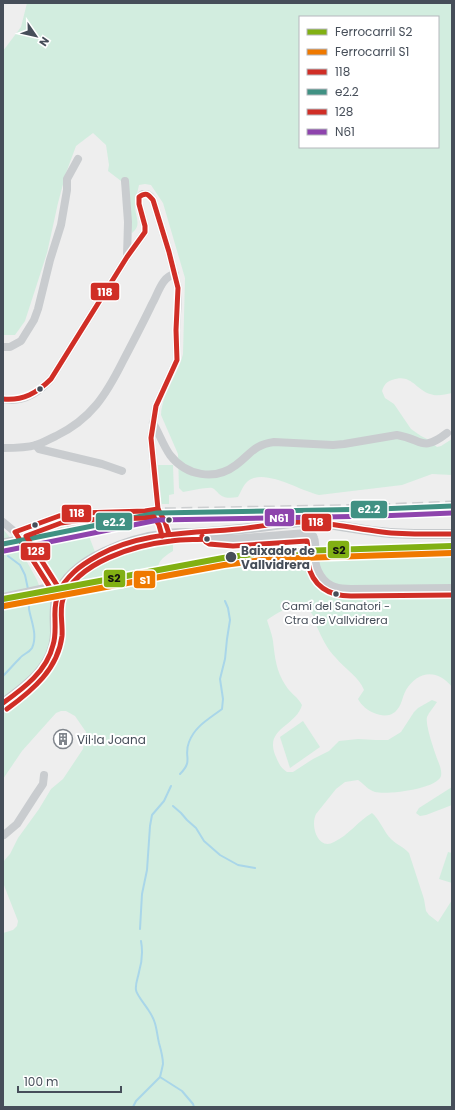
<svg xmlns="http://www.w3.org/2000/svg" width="455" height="1110" viewBox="0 0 455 1110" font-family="Poppins,sans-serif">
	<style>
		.green { fill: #d2eddf; fill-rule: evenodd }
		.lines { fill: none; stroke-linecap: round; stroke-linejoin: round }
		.stream { stroke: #a9d6e9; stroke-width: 2 }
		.highway-tunnel { stroke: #ccced0; stroke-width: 11; stroke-dasharray: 11 5.5; stroke-linecap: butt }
		.minor { stroke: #c9cccf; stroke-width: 8 }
		.major { stroke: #c5c9cc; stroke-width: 10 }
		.bus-1-casing { stroke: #fff; stroke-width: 8 }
		.bus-2-casing { stroke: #fff; stroke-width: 8 }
		.bus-3-casing { stroke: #fff; stroke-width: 8 }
		.bus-4-casing { stroke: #fff; stroke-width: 8 }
		.bus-1 { stroke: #d02e26; stroke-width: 5 }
		.bus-2 { stroke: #409183; stroke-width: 5 }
		.bus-3 { stroke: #d02e26; stroke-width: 5 }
		.bus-4 { stroke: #8e44ad; stroke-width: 5 }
		.rail-1-casing { stroke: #fff; stroke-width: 9 }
		.rail-2-casing { stroke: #fff; stroke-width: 9 }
		.rail-1 { stroke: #81b013; stroke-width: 6 }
		.rail-2 { stroke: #ef7900; stroke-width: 6 }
		.bus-dot { fill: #464e59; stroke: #fff; stroke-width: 1.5 }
		.labels { text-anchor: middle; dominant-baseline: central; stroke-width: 4; stroke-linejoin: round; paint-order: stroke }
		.bus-label { font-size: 11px; fill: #464e59; stroke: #fff }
		.stop-label { font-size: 12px; font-weight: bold; fill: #464e59; stroke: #fff; text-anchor: start }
		.poi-label { font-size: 12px; fill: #464e59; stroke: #fff; text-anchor: start }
		.line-badge { stroke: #fff; stroke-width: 1.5 }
		.badge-label { font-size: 11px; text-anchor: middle; font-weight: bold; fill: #fff }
		.pale-badge-label { font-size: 11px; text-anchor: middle; font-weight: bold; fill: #111 }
	</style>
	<rect width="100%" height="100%" fill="#eee"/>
	<g class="green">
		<path d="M27,3H452V393C445,394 438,397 430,394C415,389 411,373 392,380C386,382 384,385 382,391L385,398L394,404L411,429L421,436L427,439L437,447L441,446L452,439V475L432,474L402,485L319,495C300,491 265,468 248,481C243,485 241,492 238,497C232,498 224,499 219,494C217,492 215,489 212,488C208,487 189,491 183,492L179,488L178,454L161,415C162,393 178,375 183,354L185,278L163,203L151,185L145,184L139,185C138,191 135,198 135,204C134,215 143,225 132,233L121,181L108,171L109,165L106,145L93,133L76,146L66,173L58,203L47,253L25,321L15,335H3V51L21,27ZM300,17H438V147H300Z"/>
		<path d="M157,465H173L174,494L169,495V504H161L160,489L159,488Z"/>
		<path d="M81,515L95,552L55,587L25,537L34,525L44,522Z"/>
		<path d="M3,529L21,551L37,580L43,596L45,599L50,601L66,591L80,574L97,562L129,547L156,540L173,541V551C165,556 155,562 159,572H166L230,558L275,554L318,552L452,549V687C438,669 418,670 406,690C402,697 402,706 395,712C389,717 381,716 374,713C368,711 361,705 358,699L364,690C359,677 345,669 336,658C327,649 322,638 317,627C314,619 313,610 304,608C291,604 277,613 267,620C269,627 272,634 273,641C275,658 276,671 286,686C290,693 298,697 302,705C296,727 263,728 276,757C279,764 281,768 287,772H293L313,759L329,751L339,741L358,739L376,740H388L401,732L414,712L418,708L432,700L437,702C434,707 429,712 427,717C425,725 435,753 438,761C440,766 442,771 441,776C437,789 387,795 375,792C368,790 364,784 358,780L345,782L336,789L316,814C310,826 318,851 334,842C349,835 358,821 372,813C380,820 384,832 391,839C397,845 404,847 409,853L424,899L426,911L429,915L438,922L452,900V1107H3V933L13,930L17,926L18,921L5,888L3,882V862L10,854L18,838L39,809L51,789L63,779L83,749L86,732L75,716L66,711H61L56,713L47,723L22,751L3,779Z"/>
		<path d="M303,721L320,747L290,768L280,737Z"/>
		<path d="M452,787V805L426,815L420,816L416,813L419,808Z"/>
		<path d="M448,852L452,853V883L439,879Z"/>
	</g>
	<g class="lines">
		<g class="stream">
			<path d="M8,556L20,565L25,575L28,589"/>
			<path d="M3,676C9,670 14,664 20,658C23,654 29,653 32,648C38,635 31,621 29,609C29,603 29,598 28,593"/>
			<path d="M180,774C194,760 183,757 189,742C195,726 209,719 222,709L223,699L220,679L225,659L227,639L230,620L228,608L225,601"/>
			<path d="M173,806L181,813L187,820L196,828L204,841L220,855L238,865L255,868"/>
			<path d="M140,929L142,894L147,870L150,826L152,815L164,801L171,786"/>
			<path d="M141,941C143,952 142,962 139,972C138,978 135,984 136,990C136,994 146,1006 149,1011C157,1023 156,1030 159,1043C161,1050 163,1057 163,1064C162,1069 161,1073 160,1077L182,1091L193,1104L194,1107"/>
			<path d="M133,1107L136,1101L160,1077"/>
		</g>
		<path class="highway-tunnel" d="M3,544L157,513L379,509L452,506"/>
		<g class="minor">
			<path d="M125,181L128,222L127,257"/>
			<path d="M3,347H10L21,341L34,320L38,309L50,260L61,225L67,190V179L78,159"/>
			<path d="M3,399C22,403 39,392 51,379L127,257L145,232V226L139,204V197L143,194H147L150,196L153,200L169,252L178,288V298L176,330L177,360L156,406L151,438L158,509L165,522L169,534"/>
			<path d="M153,423C159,433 163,445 170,455C186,476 215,481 236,465C251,454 253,445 274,442L333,445L344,444L397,435C423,439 421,453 447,433"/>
			<path d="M36,445L39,449L102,464L122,471"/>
			<path d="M3,448C14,448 26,448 36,445C43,443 49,439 56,436C91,419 106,395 123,361C133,342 143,323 152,304C158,294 162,276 175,274"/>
			<path d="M3,522L15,532L56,597"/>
			<path d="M15,532L59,516L81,513L145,511L158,509"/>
			<path d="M207,532L211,537L233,539L306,533C310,534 313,534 314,538C316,543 315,551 315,557C315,570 323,583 335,587C340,589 346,589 351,589L452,588"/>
			<path d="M3,597L50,587"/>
			<path d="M4,835L17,824L35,796L43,784L44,775"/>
		</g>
		<path class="major" d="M3,703C28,685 54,666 55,633C55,621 53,608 57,596C71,558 131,538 169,534C182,532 195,534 208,532C238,530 269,526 299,522C327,522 353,529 381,532C404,535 428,534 452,534"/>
		<g class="bus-1-casing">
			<g id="bus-1">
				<path d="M3,399C23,401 37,393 51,379L127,257L145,232V226L139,204V197C146,192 148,194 153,200L169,252L178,288L176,330L177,360L156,406L151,438L158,509L165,522L169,534"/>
				<path d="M56,597L15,532L59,516L81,513L145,511L158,509"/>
				<path d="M3,703C24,688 47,671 53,645C56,636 55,627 55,618C54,598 60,585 74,572C81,565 90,560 99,555C143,531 190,534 238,529C260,527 285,521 307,522C332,523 357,529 382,532C405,535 429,534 452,534"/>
			</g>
		</g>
		<g class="bus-2-casing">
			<path id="bus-2" d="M3,544L157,513L379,509L452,506"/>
		</g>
		<g class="bus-3-casing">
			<g id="bus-3">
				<path d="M202,536L206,542L209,544L233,546L307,541C309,548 307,555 308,563C312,586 329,596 351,596L452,595"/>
				<path d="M62,593L26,536L61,523L82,520L145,518L154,517L159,525L162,536"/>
				<path d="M7,709C33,690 58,669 62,636C63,624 59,611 63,599C77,562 135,545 171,541C183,539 195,540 207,539"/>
			</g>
		</g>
		<g class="bus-4-casing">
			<path id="bus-4" d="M4,551L158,520L379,516L452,513"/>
		</g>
		<use href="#bus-1" class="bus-1"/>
		<use href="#bus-2" class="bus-2"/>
		<use href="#bus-3" class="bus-3"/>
		<use href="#bus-4" class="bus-4"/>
		<g class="rail-1-casing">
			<path id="rail-1" d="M3,599L223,558L269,552L452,546"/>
		</g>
		<g class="rail-2-casing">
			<path id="rail-2" d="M4,606L224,565L270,559L452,553"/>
		</g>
		<use href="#rail-1" class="rail-1"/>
		<use href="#rail-2" class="rail-2"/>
	</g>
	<defs>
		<g id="building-ring" transform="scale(1)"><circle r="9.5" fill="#fff" stroke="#81868d" stroke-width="1.5"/><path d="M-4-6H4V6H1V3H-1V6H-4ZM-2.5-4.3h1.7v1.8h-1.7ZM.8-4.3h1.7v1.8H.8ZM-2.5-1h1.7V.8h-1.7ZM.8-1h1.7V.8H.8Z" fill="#81868d"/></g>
	</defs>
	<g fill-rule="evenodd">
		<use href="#building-ring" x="63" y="739"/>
	</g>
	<g class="bus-dot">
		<circle cx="40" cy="389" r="3.5"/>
		<circle cx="169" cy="520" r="3.5"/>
		<circle cx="35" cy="525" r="3.5"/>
		<circle cx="207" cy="539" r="3.5"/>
		<circle cx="231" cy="557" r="6"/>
		<circle cx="336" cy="594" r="3.5"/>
	</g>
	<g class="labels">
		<g class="bus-label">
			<text x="336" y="606">Camí del Sanatori -<tspan x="336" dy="14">Ctra de Vallvidrera</tspan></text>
		</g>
		<g class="stop-label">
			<text x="241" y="550">Baixador de<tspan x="241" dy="14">Vallvidrera</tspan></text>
		</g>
		<g class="poi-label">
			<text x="77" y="739">Vil·la Joana</text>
		</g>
	</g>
	<g class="line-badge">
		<rect x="90" y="282" width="30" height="19" rx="4" fill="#d02e26"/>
		<rect x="350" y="500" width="38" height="19" rx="4" fill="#409183"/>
		<rect x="61" y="504" width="31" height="19" rx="4" fill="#d02e26"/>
		<rect x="264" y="508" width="31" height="19" rx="4" fill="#8e44ad"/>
		<rect x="95" y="512" width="38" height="19" rx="4" fill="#409183"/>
		<rect x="301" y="513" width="31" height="19" rx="4" fill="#d02e26"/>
		<rect x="327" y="540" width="23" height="19" rx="4" fill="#81b013"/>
		<rect x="20" y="542" width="31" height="19" rx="4" fill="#d02e26"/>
		<rect x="103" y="569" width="23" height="19" rx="4" fill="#81b013"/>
		<rect x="133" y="570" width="23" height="19" rx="4" fill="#ef7900"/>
	</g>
	<g class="badge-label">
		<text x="105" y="296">118</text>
		<text x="369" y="513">e2.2</text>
		<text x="77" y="517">118</text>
		<text x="279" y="522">N61</text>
		<text x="114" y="526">e2.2</text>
		<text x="316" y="526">118</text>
		<text x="36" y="555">128</text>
		<text x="145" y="584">S1</text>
	</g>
	<g class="pale-badge-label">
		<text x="339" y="554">S2</text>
		<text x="114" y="582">S2</text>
	</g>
	<rect width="455" height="1110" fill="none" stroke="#464e59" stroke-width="8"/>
	<rect x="299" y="16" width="140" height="132" fill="#ffffff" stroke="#b5b8bd"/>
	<rect x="307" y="29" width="20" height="6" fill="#81b013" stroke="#b5b8bd"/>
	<text x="335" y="36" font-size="12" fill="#464e59">Ferrocarril S2</text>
	<rect x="307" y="49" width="20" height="6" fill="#ef7900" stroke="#b5b8bd"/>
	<text x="335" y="56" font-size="12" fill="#464e59">Ferrocarril S1</text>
	<rect x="307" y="69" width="20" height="6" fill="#d02e26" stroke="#b5b8bd"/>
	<text x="335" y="76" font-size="12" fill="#464e59">118</text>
	<rect x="307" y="89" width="20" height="6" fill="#409183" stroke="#b5b8bd"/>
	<text x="335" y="96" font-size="12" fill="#464e59">e2.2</text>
	<rect x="307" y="109" width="20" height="6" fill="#d02e26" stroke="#b5b8bd"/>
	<text x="335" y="116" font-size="12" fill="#464e59">128</text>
	<rect x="307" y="129" width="20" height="6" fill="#8e44ad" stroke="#b5b8bd"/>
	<text x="335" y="136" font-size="12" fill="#464e59">N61</text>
	<g transform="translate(36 36) rotate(124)" stroke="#ffffff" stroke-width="3" paint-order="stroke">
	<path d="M0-3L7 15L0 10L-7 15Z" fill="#464e59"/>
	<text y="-6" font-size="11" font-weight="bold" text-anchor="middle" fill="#464e59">N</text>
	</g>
	<path d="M18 1086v6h103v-6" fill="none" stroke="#464e59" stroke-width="2"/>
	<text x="24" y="1086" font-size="12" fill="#464e59" stroke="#ffffff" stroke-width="3" paint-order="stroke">100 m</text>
</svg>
